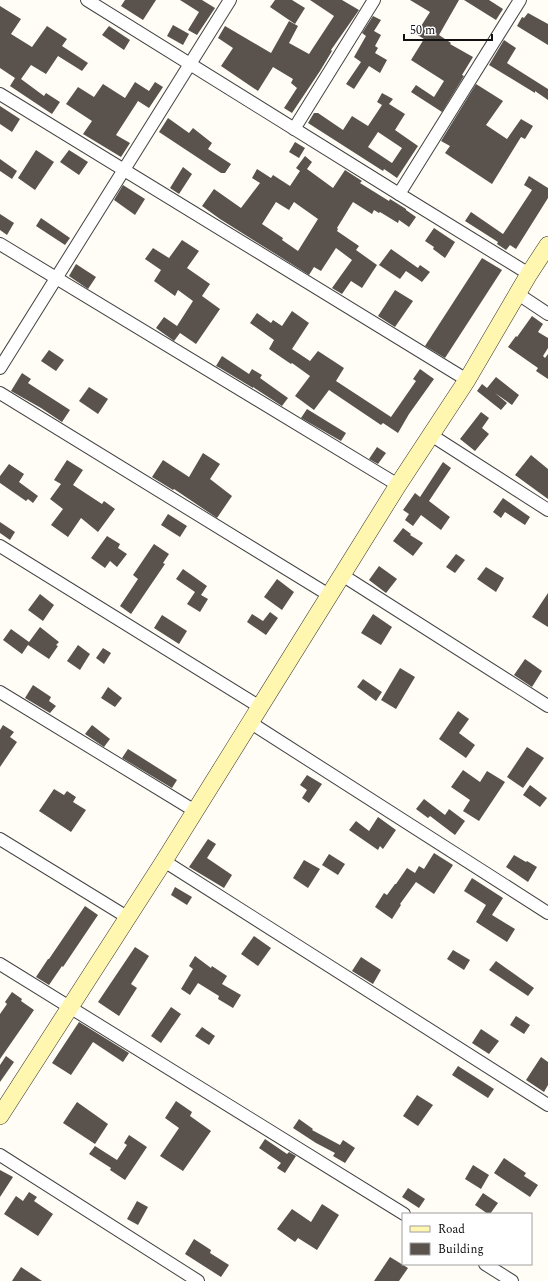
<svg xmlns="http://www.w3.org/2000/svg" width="548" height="1281" viewBox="0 0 548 1281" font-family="Spectral,serif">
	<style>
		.building { fill: #5a524d; fill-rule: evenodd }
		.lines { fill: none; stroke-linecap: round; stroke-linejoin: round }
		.street-casing { stroke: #444; stroke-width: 14 }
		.secondary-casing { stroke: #333; stroke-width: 18 }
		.street { stroke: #fff; stroke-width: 12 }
		.secondary { stroke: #fff6b0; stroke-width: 17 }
	</style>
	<rect width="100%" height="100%" fill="#fffdf5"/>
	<g class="building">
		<path d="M125,0H156L143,20L121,6Z"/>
		<path d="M180,0H202L215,8L197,35L188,30L199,12Z"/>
		<path d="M275,0H292L305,8L295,24L270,7Z"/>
		<path d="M310,0H342L359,10L331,50L332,51L320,71L292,113L284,108L297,88L291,83L293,79L273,67L258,91L221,66L233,48L218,38L225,26L271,53L289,21L298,26L289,43L309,54L334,16Z"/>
		<path d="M410,0H459L439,35L451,43L450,44L473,57L462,75L464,76L442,112L411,92L416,85L434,97L444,81L411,60L424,39L416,34L430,12Z"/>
		<path d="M464,0H489L503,9L496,20Z"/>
		<path d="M0,6L21,19L11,34L32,47L47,26L67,39L62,46L88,63L82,71L58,56L46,74L31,65L21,79L44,96L46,93L60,102L52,114L10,86L15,78L0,68Z"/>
		<path d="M528,13L548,24V45L517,26L522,17L524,18Z"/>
		<path d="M373,16L381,20L374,31L381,35L375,46L378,48L375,53L387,60L380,73L369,66L354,89L346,84L361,62L354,57L366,36L362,33Z"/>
		<path d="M173,25L189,34L183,45L167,36Z"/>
		<path d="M109,26L130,40L124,50L102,35Z"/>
		<path d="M504,40L516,48L507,63L548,89V100L535,91V93L489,65Z"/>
		<path d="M135,82L149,91L155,82L163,87L149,108L138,101L116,135L130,143L121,157L83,134L92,121L66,104L78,87L94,97L103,84L125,98Z"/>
		<path d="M476,84L503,101L486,125L507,139L521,119L533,126L525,139L521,137L492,184L445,153L450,146L441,141Z"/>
		<path d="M382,93L393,99L389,104L405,114L395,130L418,146L397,178L384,169L383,171L308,123L314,113H318L343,130L352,116L368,126L382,105L377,102ZM378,132L402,148L392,163L368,147Z"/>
		<path d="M0,106L20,119L12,132L0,124Z"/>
		<path d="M168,118L189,133L193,128L212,143L208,149L231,164L225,173H221L159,132Z"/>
		<path d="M295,142L305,148L299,158L289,152Z"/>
		<path d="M36,150L54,162L35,190L18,178Z"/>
		<path d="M69,150L88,162L79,175L60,162Z"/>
		<path d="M305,156L312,162L307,169L333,188L345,170L362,181L360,183L389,201L390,199L406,209V210L416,217L409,227L399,220L398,223L380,212L379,213L374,210L372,214L353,202L337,228L338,229L337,231L359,246L356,250L377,265L362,288L351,281L342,294L332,288L352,260L336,248L321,271L314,267L309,275L220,219L202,206L214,189L241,208L260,183L252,178L257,169L271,178L273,175L290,186L300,171L296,168ZM276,202L289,210L294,202L318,219L298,251L282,240L283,238L262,224Z"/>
		<path d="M0,159L17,171L12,179L0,171Z"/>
		<path d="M183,167L192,174L179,194L170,188Z"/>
		<path d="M529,176L548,188V198L516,249L510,245L506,250L497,244L498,242L465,221L471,212L503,234L532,190L524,185Z"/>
		<path d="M123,185L145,199L135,215L114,200Z"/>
		<path d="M0,214L14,223L7,235L0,230Z"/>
		<path d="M41,218L70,238L65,245L36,226Z"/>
		<path d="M434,228L455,242L445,258L433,249L434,247L425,241Z"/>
		<path d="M182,240L199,251L187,268L210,284L202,296L220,309L196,344L180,333L174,341L156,328L164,317L177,326L193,301L178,290L175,296L154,281L161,270L145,259L153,248L169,258Z"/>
		<path d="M391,249L418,268L420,265L430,272L422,282L406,271L400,279L379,265Z"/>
		<path d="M482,258L502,270L445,358L425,346Z"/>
		<path d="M76,264L96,277L88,289L69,276Z"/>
		<path d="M395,290L413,301L395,327L378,316Z"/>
		<path d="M292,311L309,323L292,349L310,361L318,351L344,368L336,381L391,417L416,381L413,379L420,369L434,379L409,414L398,433L383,423L381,425L329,390L314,410L295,396L310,376L292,363L291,364L269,349L274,340L250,323L257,313L271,323L273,320L282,326Z"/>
		<path d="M532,316L543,324L538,332L548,338V348L543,356L545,358L548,354V379L536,371L538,368L508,347L516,336L517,337Z"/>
		<path d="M49,350L64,360L56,371L41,361Z"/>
		<path d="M222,356L249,374L252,369L262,375L260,378L288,398L282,406L253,387V388L220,368L216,366Z"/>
		<path d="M22,373L31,379L28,383L70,410L62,422L41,408L11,391Z"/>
		<path d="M496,377L519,395L512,405L495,393L507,403L501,410L477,391L482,384L487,388Z"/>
		<path d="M89,387L108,399L98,414L79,401Z"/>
		<path d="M307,409L346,433L341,441L301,418Z"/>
		<path d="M481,412L489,418L482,428L489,434L475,451L460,439Z"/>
		<path d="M377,447L386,453L378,464L369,459Z"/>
		<path d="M203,453L220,464L210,479L232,496L217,518L174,489L173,490L152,477L163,460L189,477Z"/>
		<path d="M531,455L548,469V499L515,475Z"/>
		<path d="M67,460L83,470L73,485L102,504L104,501L115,509L98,532L81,518L68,537L51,525L63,509L50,499L61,484L54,480Z"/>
		<path d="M443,462L451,468L429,501L450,517L441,530L421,515L413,526L405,520L409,514L403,510L415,493L420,497Z"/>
		<path d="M9,464L24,474L19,482L38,496L33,503L28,499L26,501L0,483V476Z"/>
		<path d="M503,498L530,517L525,525L505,512L501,518L493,512Z"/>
		<path d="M168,514L187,526L180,537L161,525Z"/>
		<path d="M0,522L15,532L10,540L0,533Z"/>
		<path d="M403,528L411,534L410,535L423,543L413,556L393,541Z"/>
		<path d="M107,536L120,544L118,548L127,554L117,567L110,561L105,568L91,558Z"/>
		<path d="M154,544L169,554L163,563L165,564L131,614L120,606L138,579L133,575Z"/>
		<path d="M456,554L465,560L455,573L446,567Z"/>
		<path d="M379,566L397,579L386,593L369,580Z"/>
		<path d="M486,567L504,578L496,592L477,579Z"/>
		<path d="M183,569L207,586L201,595L208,599L200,612L187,604L195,592L176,579Z"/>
		<path d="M277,579L294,592L282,610L264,597Z"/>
		<path d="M548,593V627L532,617Z"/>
		<path d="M40,594L54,605L43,621L28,610Z"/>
		<path d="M270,612L278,618L266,635L247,622L252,614L263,621Z"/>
		<path d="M373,614L392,627L381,645L361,633Z"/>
		<path d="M162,615L187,631L179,644L154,628Z"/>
		<path d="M40,627L59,642L56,645L58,646L49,659L28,645L22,654L3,640L11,629L29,642Z"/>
		<path d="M78,645L90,654L80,670L67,661Z"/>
		<path d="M103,648L111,653L104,664L96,658Z"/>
		<path d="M525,659L542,671L532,687L514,675Z"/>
		<path d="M400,668L415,677L396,709L381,700Z"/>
		<path d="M363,679L382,692L376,701L357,687Z"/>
		<path d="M33,685L51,697L49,701L56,706L50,713L25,698Z"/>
		<path d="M108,687L122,698L115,707L101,698Z"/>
		<path d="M458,711L469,719L459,733L475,745L466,758L439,739Z"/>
		<path d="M3,725L14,732L10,737L17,742L0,767V730Z"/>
		<path d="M92,725L110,739L104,747L85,734Z"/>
		<path d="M527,747L544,758L523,788L507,777Z"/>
		<path d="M128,749L177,780L172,788L122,758Z"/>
		<path d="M463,770L480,782L487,771L505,782L479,821L463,811L470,800L451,787Z"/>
		<path d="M307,775L322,784L309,803L302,798L307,790L300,785Z"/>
		<path d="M530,785L547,798L540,807L523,795Z"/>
		<path d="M54,789L64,795L67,791L76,797L73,802L86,810L71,832L39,811Z"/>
		<path d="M424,799L445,815L449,809L465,821L455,835L430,816L428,818L416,809Z"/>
		<path d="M378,817L396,830L383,849L380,846L378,850L349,830L356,821L369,831Z"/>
		<path d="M208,839L216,844L207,858L232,875L224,888L189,867Z"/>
		<path d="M434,853L453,865L434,894L416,882L400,904L401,905L392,919L375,907L384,893L387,895L395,884H396L407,868L415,873L419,866L424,869Z"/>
		<path d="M329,854L345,864L338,875L322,865Z"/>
		<path d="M514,855L526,862L527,861L537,867L528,882L506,867Z"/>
		<path d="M304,860L320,869L308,888L293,878Z"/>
		<path d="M472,878L503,898L492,915L515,929L507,942L476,922L486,905L464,891Z"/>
		<path d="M175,887L192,897L187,905L171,895Z"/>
		<path d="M85,906L98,915L63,967L62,966L49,985L36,977L48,959H49Z"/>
		<path d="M254,936L271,948L258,966L241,954Z"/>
		<path d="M135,947L149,956L131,984L137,988L119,1016L98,1002Z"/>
		<path d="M453,950L470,960L464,970L447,959Z"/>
		<path d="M195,956L211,968L212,966L227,976L222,984L241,995L233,1008L218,999L219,996L198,983L190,995L181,989L193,969L189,966Z"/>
		<path d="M361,957L381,970L373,984L352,971Z"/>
		<path d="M496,961L534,988L528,996L489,970Z"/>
		<path d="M12,992L22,999L21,1001L34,1010L0,1059V1014L7,1004L5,1002Z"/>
		<path d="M171,1007L181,1014L161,1043L151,1036Z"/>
		<path d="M516,1016L530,1025L524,1034L510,1025Z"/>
		<path d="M79,1022L129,1053L123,1062L93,1042L71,1075L52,1063Z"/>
		<path d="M202,1027L215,1036L209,1045L195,1036Z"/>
		<path d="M481,1029L499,1041L489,1054L472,1043Z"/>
		<path d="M6,1056L14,1062L0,1082V1065Z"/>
		<path d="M541,1057L548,1062V1085L544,1092L526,1080Z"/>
		<path d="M458,1066L494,1089L488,1098L452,1075Z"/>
		<path d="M417,1095L433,1105L418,1126L403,1116Z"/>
		<path d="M176,1101L192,1112L190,1116L211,1131L183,1171L160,1156L179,1128L165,1118Z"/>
		<path d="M77,1102L108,1124L95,1144L63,1123Z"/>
		<path d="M299,1119L313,1129L312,1130L340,1145L343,1140L355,1148L345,1163L333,1156L335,1153L316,1143L293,1128Z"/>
		<path d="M129,1135L147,1147L125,1180L110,1170L111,1168L89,1154L95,1146L117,1160L127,1145L124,1143Z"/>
		<path d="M265,1139L287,1154L289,1152L296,1156L285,1173L277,1168L281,1163L259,1148Z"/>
		<path d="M504,1158L526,1173L524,1176L538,1185L530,1197L494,1173Z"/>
		<path d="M473,1165L489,1175L481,1189L465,1179Z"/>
		<path d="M0,1170L13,1177L0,1197Z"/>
		<path d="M408,1188L425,1199L419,1208L402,1197Z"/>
		<path d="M29,1192L37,1197L34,1201L53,1214L38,1236L4,1214L16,1196L23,1201Z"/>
		<path d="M483,1193L498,1203L490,1214H488L475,1205Z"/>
		<path d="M137,1201L148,1207L138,1225L127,1219Z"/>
		<path d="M322,1204L339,1215L317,1250L298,1238L295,1242L277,1229L292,1209L311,1222Z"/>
		<path d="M194,1239L211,1250L210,1253L229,1265L221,1277L185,1254Z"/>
		<path d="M390,1257L408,1268L399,1281H374Z"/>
		<path d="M21,1267L42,1281H12Z"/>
	</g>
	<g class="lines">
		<g class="street-casing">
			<g id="street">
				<path d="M87,0L399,194L529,274"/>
				<path d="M0,94L467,380"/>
				<path d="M294,129L374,0"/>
				<path d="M399,194L520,0"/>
				<path d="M0,244L398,485"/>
				<path d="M518,294L548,314"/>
				<path d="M0,368L230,0"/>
				<path d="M0,393L329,595"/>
				<path d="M431,435L548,510"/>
				<path d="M0,546L260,707"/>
				<path d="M342,575L548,706"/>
				<path d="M0,692L195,811"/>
				<path d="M251,723L548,913"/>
				<path d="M0,839L127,917"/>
				<path d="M164,861L548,1105"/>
				<path d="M0,964L404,1214"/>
				<path d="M0,1155L198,1281"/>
				<path d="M485,1264L512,1281"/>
			</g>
		</g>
		<g class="secondary-casing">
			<path id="secondary" d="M0,1116L164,861L398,485L467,380L529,274L548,245"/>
		</g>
		<use href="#street" class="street"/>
		<use href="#secondary" class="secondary"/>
	</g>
	<rect x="402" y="1213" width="130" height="52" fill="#ffffff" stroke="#a0a0a0"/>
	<rect x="410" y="1226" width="20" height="6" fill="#fff6b0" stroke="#a0a0a0"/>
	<text x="438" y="1233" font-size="12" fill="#111111">Road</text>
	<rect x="410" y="1243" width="20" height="12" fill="#5a524d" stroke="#a0a0a0"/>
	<text x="438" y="1253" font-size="12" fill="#111111">Building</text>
	<path d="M404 34v6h88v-6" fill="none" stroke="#111111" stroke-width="2"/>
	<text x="410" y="34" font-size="12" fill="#111111" stroke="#ffffff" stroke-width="3" paint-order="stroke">50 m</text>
</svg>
